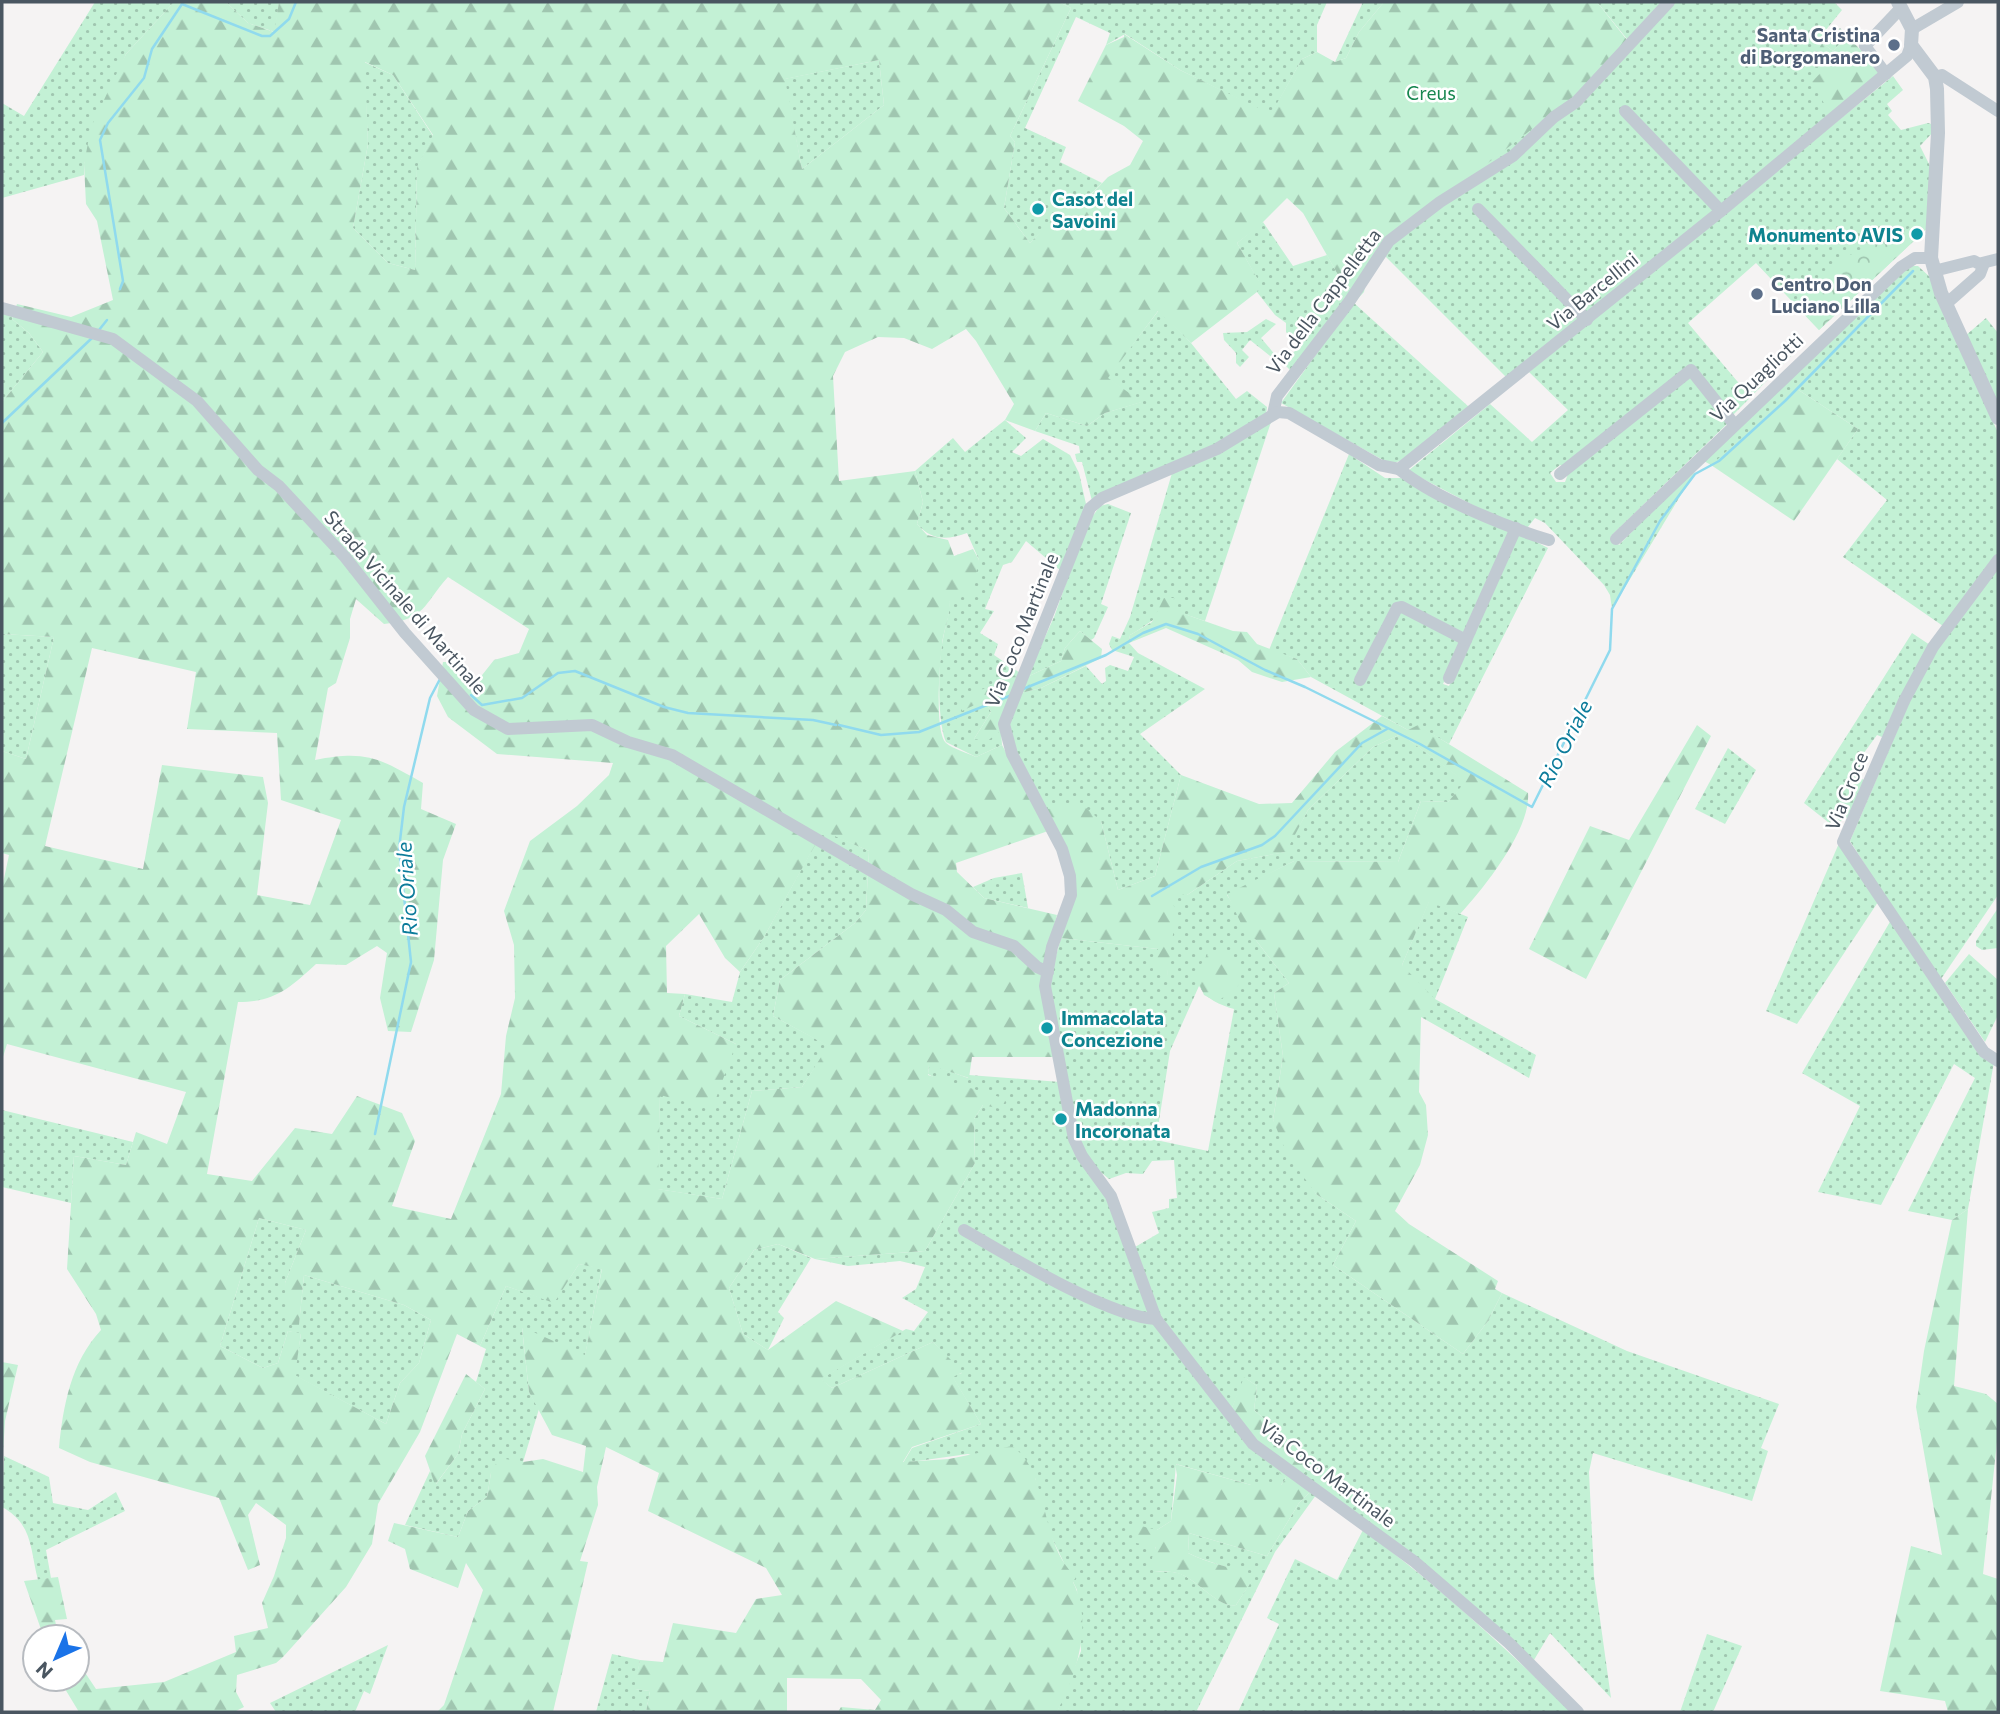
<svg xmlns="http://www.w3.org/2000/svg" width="2000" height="1714" viewBox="0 0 2000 1714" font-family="Commissioner,sans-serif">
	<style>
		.grass { fill: url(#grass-dots); fill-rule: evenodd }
		.forest { fill: url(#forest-firs); fill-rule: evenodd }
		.park { fill: url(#park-crowns) }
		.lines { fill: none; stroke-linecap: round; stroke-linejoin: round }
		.stream { stroke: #90daee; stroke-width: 2.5 }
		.minor { stroke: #c1cad2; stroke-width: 12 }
		.tertiary { stroke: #c1cad2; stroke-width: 14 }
		.service-dot { fill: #5c6f8a; stroke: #fff; stroke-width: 2.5 }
		.culture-dot { fill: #0f9aa8; stroke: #fff; stroke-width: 2.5 }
		.labels { text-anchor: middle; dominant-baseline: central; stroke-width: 5; stroke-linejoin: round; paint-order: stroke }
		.service-label { font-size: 19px; font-weight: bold; fill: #4e5e75; stroke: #fff; text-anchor: end }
		.park-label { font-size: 19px; fill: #17864f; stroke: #fff }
		.culture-label { font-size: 19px; font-weight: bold; fill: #0d838f; stroke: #fff; text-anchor: start }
		.street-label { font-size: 19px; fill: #4a5661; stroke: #fff }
		.water-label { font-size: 21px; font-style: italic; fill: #0c7c9b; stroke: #fff }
	</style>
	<defs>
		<pattern id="grass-dots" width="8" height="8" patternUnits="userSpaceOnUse" patternTransform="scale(1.75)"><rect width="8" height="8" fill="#c3f1d5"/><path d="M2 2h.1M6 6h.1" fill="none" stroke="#a0c6b0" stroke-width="1.8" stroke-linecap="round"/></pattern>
		<pattern id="forest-firs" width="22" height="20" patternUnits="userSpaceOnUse" patternTransform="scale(1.75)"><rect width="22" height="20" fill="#c3f1d5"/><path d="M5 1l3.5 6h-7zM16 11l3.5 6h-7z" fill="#a0c6b0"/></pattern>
		<pattern id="park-crowns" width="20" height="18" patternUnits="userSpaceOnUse" patternTransform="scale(1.75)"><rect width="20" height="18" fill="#c3f1d5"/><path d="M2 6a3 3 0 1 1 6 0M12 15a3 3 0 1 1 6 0" fill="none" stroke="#a0c6b0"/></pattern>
	</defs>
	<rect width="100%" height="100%" fill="#f5f3f3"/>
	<g class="grass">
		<path d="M95,2H174L126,54L84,164V175L2,198V103L24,116Z"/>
		<path d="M226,2H279L275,32L248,23Z"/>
		<path d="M1059,2H1327L1317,25V52L1302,59L1271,115L1180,70L1125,34L1106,45L1110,33L1076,17L1025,128L1066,147L1060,162L1102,183C1080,207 1053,219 1030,243L1004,208L1015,142L1010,136L1071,8Z"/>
		<path d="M1363,2H1384L1359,32L1346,58L1335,62Z"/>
		<path d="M1597,2H1834L1842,10L1825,31L1834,39L1839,33L1845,38L1833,51L1822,43L1819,58L1827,66L1831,116L1506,377L1382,253L1444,196L1577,94L1627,39Z"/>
		<path d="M879,60L884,105L802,169L784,79Z"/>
		<path d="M364,62L393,75L433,136L417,168L415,270L388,263L353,228L368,144Z"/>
		<path d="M1893,76L1903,90L1887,104L1892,111L1888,115L1901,130L1928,123L1934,125L1935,130L1920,146L1935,176L1934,222L1819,330L1756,263L1688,323L1748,394L1795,352L1732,416L1691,364L1563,466L1560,465L1550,473L1556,482H1565L1568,474L1691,377L1728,423L1611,536L1619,545L1735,426L1908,266H1918L1931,278L1998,433V557L1943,626L1843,557L1887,500L1837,459L1858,429L1797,389L1719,461L1711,465L1702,460L1612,609L1610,595L1604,585L1545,523L1535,518L1524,532L1408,471L1490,404L1532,442L1568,410L1529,372Z"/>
		<path d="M1263,222L1293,266L1327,255L1354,303L1469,407L1400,461L1390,464L1281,403L1353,303L1291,371L1283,363L1300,346L1286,332V323L1275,315L1257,292L1259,282L1237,243Z"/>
		<path d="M1159,310L1191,343L1236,399L1247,391L1267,407L1266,415L1244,431L1092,501L1082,462H1077L1075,454L1080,453L1079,446L1035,431L1046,413L1087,426L1105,413L1141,402L1107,378Z"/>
		<path d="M2,311L13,314L12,319L29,333L43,352L2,402Z"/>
		<path d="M1986,318L1998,333V407L1965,336Z"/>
		<path d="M1266,319L1276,324L1261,338L1277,357L1275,360L1250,340L1242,350L1249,357L1240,367L1236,363V353L1224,340L1223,333L1247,332Z"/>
		<path d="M1005,420L1026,438L1012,452L1021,456L1043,439L1070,455L1079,473L1086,504L1061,571L1026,541L1012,562L1003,565L985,609L994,611L980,633L998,644L994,655L1020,673L985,700L991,712L974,739L1001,731L1002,745L976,757L946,742C937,722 938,662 943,639C945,626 950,615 949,602L979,560L967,533C947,540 932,541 917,524L923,502L915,471L953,438L965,452Z"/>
		<path d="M1271,422L1205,621C1157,604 1170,612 1130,635L1129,643L1138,653L1205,689L1140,734L1181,775L1155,876L1118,890L1101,821L1045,810L1013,750L1009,716L1021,693L1041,688L1086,666L1102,684L1106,681L1105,668L1110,665L1128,671L1134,657L1112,650L1109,644L1112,636L1120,639L1130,617L1172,473Z"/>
		<path d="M1349,454L1385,478H1401L1511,529L1443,684L1449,686L1517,532L1548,548L1449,744L1418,726L1408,730L1311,677L1297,659L1269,650Z"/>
		<path d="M1108,504L1131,513L1101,604L1108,607L1094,638L1091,640L1080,631L1065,648L1061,661L1027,677L1054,617L1087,524L1100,506Z"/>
		<path d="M1998,563V895L1939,982L1850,841L1933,647Z"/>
		<path d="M1912,633L1930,645L1882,737L1877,735L1858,761L1864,765L1859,778L1867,781L1851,815L1833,826L1804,803Z"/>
		<path d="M2,634L54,637L26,759L2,751Z"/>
		<path d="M1401,734L1466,782L1448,802L1421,801L1398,862L1294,861L1227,895L1255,939L1289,983L1274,993L1283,1056L1273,1120L1316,1194L1356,1221L1333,1265L1463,1354L1488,1321L1502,1293L1627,1351L1779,1404L1761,1448L1768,1451L1752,1501L1593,1453L1589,1472L1594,1576L1611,1698L1550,1633L1534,1660L1303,1477L1308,1457L1254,1410L1257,1386L1245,1378L1231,1410L1160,1317L1135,1247L1159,1233L1152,1212L1169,1208V1199L1177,1198L1174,1160L1152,1161L1143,1174L1126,1173L1109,1179L1096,1168L1078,1140L1048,985L1061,938L1158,949L1167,976L1170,895H1187L1237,861L1285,852L1308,810L1373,747ZM1199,986C1206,999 1220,1005 1234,1009L1208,1151L1156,1140L1170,1051Z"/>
		<path d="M1728,748L1756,770L1725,824L1695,809Z"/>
		<path d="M823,830L869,851L866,910L855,923L780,980L773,1016L829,1046L802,1087L752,1091L722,1199L657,1189L660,1094L736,1044L679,1016L685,994L732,1002L740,972L764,937Z"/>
		<path d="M1840,841L1878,902L1797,1024L1766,1011Z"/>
		<path d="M1022,873L1028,908L984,898L973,887L994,878Z"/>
		<path d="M1429,901L1468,917L1435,999L1536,1055L1529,1078L1421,1017L1402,965Z"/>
		<path d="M1998,908V948L1982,950L1976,946V941Z"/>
		<path d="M1891,920L1994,1062L1968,1209L1952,1220L1908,1211L1975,1078L1954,1064L1881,1205L1818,1192L1860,1106L1802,1073Z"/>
		<path d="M1969,954L1998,980V1015L1985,1042L1945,983Z"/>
		<path d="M929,1064L968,1078L969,1075L1060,1082L1061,1102L1102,1187L1154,1324L1286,1478L1281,1485H1251L1176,1464L1171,1521L1157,1530L1154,1571C1161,1572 1171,1571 1178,1573C1196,1578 1219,1609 1236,1605L1252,1580C1228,1564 1212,1565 1188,1553L1189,1533L1267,1556L1299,1503L1311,1491L1316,1495L1275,1552L1197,1710L1199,1712H1057L1081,1651L1077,1590L1050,1534L1035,1478L968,1454L903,1463L912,1448L981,1424L952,1376L962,1373L933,1342L832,1388L820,1379L906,1329L914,1331L928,1312L902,1298L916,1289L925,1267L900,1261L848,1266L815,1259L925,1251L975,1163L974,1119L983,1105L928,1074Z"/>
		<path d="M2,1110L133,1142L126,1165L74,1156L71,1203L2,1187Z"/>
		<path d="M259,1218L306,1230L285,1283L299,1324L304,1275L404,1305L431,1320L419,1363L400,1383L386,1424L294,1375L301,1334L288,1331L278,1363L263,1368L220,1346Z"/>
		<path d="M778,1244L811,1258L778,1312L784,1318L768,1350L743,1334L729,1288L754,1250Z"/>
		<path d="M579,1264L602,1268L585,1356L522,1328L529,1392L539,1409L523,1462L491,1473L487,1497L468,1511L458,1537L405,1525L430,1471L436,1484L458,1454L462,1434L485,1389L476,1382L486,1349L480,1346L506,1286L554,1302Z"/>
		<path d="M4,1456L49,1477L53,1503L88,1510L116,1492L125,1511L46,1550L51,1578L38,1580C30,1549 33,1524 2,1507Z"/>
		<path d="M1363,1530C1438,1585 1505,1648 1572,1712H1238L1279,1624L1267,1618L1295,1559L1337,1580Z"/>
		<path d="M1707,1634L1742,1646L1713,1712H1680Z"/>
		<path d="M388,1645L370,1694L364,1691L355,1712H276L270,1703Z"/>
		<path d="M612,1654L640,1660L635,1689L650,1691L646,1712H596Z"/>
	</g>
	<g class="forest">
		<path d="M174,2H226L248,23L274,32L279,2H1059L1071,8L1010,136L1015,142L1004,208L1030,243L1052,220L1086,200L1108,177L1130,165L1143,141L1124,126L1078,101L1106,45L1124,37V34L1180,70L1271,114L1302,59L1317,52L1335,62L1346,58L1359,32L1384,2H1597L1627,40L1577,94L1407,226L1367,276L1364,292L1354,303L1303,213L1287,198L1257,228L1237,243L1260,283L1257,292L1191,343L1158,311L1108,378L1142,402L1105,413L1087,426L1046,413L1035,431L1005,420L1014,404L976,341L966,329L932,349L904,338L878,337L845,352L833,376L839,481L915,471L923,502L917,524L927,535L948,540L954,556L973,549L979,560L972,593L949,602C951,617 943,630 942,645C940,663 934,731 946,743C953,749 968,753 976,757L1002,745L1048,831L956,863L957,872L984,898L1057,915L1041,974L1057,1057H972L969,1078L929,1065L928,1075L1006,1099L1001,1109L983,1105L974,1119L975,1163L925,1251L815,1259L778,1244L754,1250L729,1288L743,1334L768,1350L836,1301L903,1331L821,1379L832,1388L933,1342L963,1372L953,1377L981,1424L912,1447L903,1462L949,1459L1012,1446C1051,1473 1038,1543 1076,1577L1073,1582C1094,1624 1076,1674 1057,1712H838L841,1707L875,1710L881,1700L861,1679L787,1678V1712H646L650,1691L634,1689L640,1660L663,1662L673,1623L736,1633L756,1599L782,1595L766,1568L648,1511L659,1473L606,1447L597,1487L598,1505L580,1561L588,1562L553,1712H437L444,1705L483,1590L466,1563L458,1588L410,1569L405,1549L388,1541L394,1523L458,1537L468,1511L487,1497L491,1473L499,1458L523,1462L543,1459L583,1472L586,1446L552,1435L529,1392L522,1327L585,1355L602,1269L579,1264L554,1303L506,1286L480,1346L457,1334L420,1432L378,1504L372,1544L346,1587L283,1657L276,1663L237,1675L236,1692L244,1707L234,1712H79L62,1684L61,1679H77V1668L84,1671L96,1689L164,1682L236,1652L234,1636L268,1628L262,1603L274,1576L286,1538V1525L256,1503L248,1515L260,1565L248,1570L219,1498L90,1462L59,1448C63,1406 71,1362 101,1330L96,1314L67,1269L74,1156L126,1165L136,1132L167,1144L186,1092L7,1044L2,1060V888L9,855L2,853V751L26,759L54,637L2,634V402L43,352L29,333L12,319L17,304L71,317L113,300L97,221L86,204L84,164L91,127L126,54ZM879,60L884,105L802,169L785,79ZM365,62L393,75L433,135L417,167L415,270L388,263L353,228L368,144ZM448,577L529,629L519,653L494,660L475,684L452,662H443L437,696L448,717L497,754L613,763L609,775L577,806L530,841L504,911L514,945L515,998L506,1036L501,1094L451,1219L392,1206L415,1141L402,1113L357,1096L332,1134L295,1128L252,1181L207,1174L238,1002C275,1002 290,988 316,964L346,965L377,946L387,953L380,998L388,1031L411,1032L434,960L443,860L456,824L421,809L423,783C379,758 366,750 315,760L328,688L336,683L350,638V619L356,599L384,624C426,619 423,605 448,577ZM92,648L196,672L187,729L277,733L281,800L341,820L310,905L257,895L268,803L263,777L162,765L143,869L45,846ZM823,831L869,851L866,910L855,923L780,980L773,1016L828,1046L802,1087L752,1091L722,1199L658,1189L660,1095L712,1109L736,1044L679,1016L685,994L667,993L666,946L699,914L725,958L740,972L764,937ZM259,1218L306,1230L285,1283L287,1325H299L304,1275L404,1305L431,1320L419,1363L400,1383L386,1424L295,1375L301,1333L288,1331L278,1363L263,1368L220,1346Z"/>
		<path d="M1840,28L1883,74L1831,116L1812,82L1827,66L1817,53L1822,43L1833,51L1845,38L1839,34L1834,39L1832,37Z"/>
		<path d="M1797,389L1858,429L1794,521L1711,465Z"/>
		<path d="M1164,598H1174L1173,610L1233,631L1247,632L1257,644L1297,659L1311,677L1282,682L1252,672L1238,660L1166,628L1129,643L1130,635L1152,622Z"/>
		<path d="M1080,631L1102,649L1101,658L1041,688L1021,693L1027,677L1061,661L1065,648Z"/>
		<path d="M1020,673L1001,731L987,741L974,739L991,712L985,700L962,711L960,699Z"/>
		<path d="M1382,716L1408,730L1418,725L1528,793C1531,829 1484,888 1460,914L1429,902L1402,965L1435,999L1421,1017L1419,1092L1426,1105L1428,1135L1420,1165L1395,1211L1409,1224L1498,1281L1495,1289L1502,1293L1488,1321L1463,1354L1333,1265L1356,1221L1316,1194L1287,1154L1273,1120L1283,1056L1274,993L1289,983L1255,939L1248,938L1227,894L1294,861L1398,862L1421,801L1448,802L1465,782L1401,734L1373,747L1308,810L1286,852L1237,861L1187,895H1171L1176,914L1167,976L1152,974L1158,949L1061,938L1073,895L1045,810L1078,801L1101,821L1118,890L1155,876L1181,775L1259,804L1292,803L1335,752Z"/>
		<path d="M1697,725L1711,736L1586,979L1529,949L1590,826L1629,840Z"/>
		<path d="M1210,950L1230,954L1241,970L1238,986L1217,1002L1204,995L1195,974Z"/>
		<path d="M1968,1209L1954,1386L1986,1394L1998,1404V1432L1983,1574L1998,1579V1712H1948L1945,1701L1880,1691L1911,1546L1942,1555L1916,1407L1924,1351L1952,1220Z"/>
		<path d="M2,1362L18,1365L5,1421L2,1467Z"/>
		<path d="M466,1374L485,1389L462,1434L458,1454L435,1485L425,1456Z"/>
		<path d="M1244,1377L1257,1386L1254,1410L1308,1458L1303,1477L1256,1442L1231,1410Z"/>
		<path d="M1175,1464L1251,1485H1281L1286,1478L1275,1470L1277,1466L1311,1491L1299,1503L1267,1556L1189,1533L1188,1553C1209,1564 1233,1567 1255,1576L1236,1605C1218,1609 1197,1578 1177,1573C1171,1571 1161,1572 1154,1571L1152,1558L1156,1547L1131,1542L1137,1525L1157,1530L1171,1521L1177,1475Z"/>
		<path d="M58,1577L67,1619L55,1620L58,1635H43L24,1581Z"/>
	</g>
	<path class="park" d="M1934,222L1819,330L1796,306L1840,264L1841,259L1921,223Z"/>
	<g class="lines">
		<g class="stream">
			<path d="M120,289L123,281L100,140L108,123L144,78L152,49L182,4L262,36H270L289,19L296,2"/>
			<path d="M99,330L107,320"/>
			<path d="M2,423L92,338"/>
			<path d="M1023,689L1106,655L1143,633L1166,624L1198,634L1265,670L1305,687L1420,744L1532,807L1610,650L1612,609L1660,521L1695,474L1719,461L1785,401L1913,271"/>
			<path d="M471,695L482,705L522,698L558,673L575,671L664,707L688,713L813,720L836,725"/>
			<path d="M839,725L881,735L919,732L1012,695"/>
			<path d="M1152,896L1201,867L1262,845L1275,836L1362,743L1387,729"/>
			<path d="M375,1134L411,962L399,849L404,807L430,698L440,679"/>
		</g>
		<g class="minor">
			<path d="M1912,29L1958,2"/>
			<path d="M1886,74L1865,46L1901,8"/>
			<path d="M1935,77L1942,75L1998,111"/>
			<path d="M1625,111L1721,211"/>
			<path d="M1478,209L1587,320"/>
			<path d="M1982,263L1998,259"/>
			<path d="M1934,271L1974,261L1983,266L1980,274L1946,304"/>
			<path d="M2,308L113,339L197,401L258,470L279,486L345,557L405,633L474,710L508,729L592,725L628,742L672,755L911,894L946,910L973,932L1014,946L1037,967L1048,972"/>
			<path d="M1273,414L1277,396L1349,302L1389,241L1440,202L1513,156L1554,117L1576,102L1669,2"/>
			<path d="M1399,469C1433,497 1506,527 1549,540"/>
			<path d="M1560,474L1691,370L1734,424"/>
			<path d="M1616,539L1901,267L1915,258H1931"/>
			<path d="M1998,560L1933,647L1904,701L1843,842L1984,1052L1998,1061"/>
			<path d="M1449,678L1516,528"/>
			<path d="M1360,680L1397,608L1402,607L1466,640"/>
			<path d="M964,1230C1006,1254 1110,1318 1156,1319"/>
			<path d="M1578,1712L1509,1643L1415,1562L1253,1444L1156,1319L1111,1196L1082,1156L1074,1139L1045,986L1052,947L1071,895L1070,876L1062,849L1012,754L1004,724L1090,508L1102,498L1217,449L1278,412L1289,413L1379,465L1399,469L1721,211L1907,56L1911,45"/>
		</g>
		<path class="tertiary" d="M1898,2L1912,29L1911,45L1935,77L1937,89L1938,133L1931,258L1941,293L1998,418"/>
	</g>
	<g class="service-dot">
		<circle cx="1894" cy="45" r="7"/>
		<circle cx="1757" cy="294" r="7"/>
	</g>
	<g class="culture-dot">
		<circle cx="1038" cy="209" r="7"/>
		<circle cx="1917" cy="234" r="7"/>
		<circle cx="1047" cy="1028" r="7"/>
		<circle cx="1061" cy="1119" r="7"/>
	</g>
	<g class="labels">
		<g class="service-label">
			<text x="1880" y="34">Santa Cristina<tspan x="1880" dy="22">di Borgomanero</tspan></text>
			<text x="1771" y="283" text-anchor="start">Centro Don<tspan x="1771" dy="22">Luciano Lilla</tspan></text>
		</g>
		<g class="park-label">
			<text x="1431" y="92">Creus</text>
		</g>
		<g class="culture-label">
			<text x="1052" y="198">Casot del<tspan x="1052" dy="22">Savoini</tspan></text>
			<text x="1903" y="234" text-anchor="end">Monumento AVIS</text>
			<text x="1061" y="1017">Immacolata<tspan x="1061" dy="22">Concezione</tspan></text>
			<text x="1075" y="1108">Madonna<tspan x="1075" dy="22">Incoronata</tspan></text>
		</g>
		<g class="street-label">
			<text transform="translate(1592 291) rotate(-39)">Via Barcellini</text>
			<text transform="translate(1323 301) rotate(-53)">Via della Cappelletta</text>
			<text transform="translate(1756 377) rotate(-43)">Via Quagliotti</text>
			<text transform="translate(406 602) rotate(49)">Strada Vicinale di Martinale</text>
			<text transform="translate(1021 630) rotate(-68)">Via Coco Martinale</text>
			<text transform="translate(1846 791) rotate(-68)">Via Croce</text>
			<text transform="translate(1328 1473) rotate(37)">Via Coco Martinale</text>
		</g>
		<g class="water-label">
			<text transform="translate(1564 743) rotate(-63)">Rio Oriale</text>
			<text transform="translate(406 889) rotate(-94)">Rio Oriale</text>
		</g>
	</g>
	<rect width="2000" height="1714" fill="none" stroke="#4a5661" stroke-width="7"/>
	<g transform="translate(56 1658) rotate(224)"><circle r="33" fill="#ffffff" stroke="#b7bbc0" stroke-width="2"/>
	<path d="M0-5L12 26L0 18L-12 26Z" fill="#1a73e8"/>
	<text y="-10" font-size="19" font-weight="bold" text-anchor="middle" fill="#4a5661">N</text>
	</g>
</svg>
